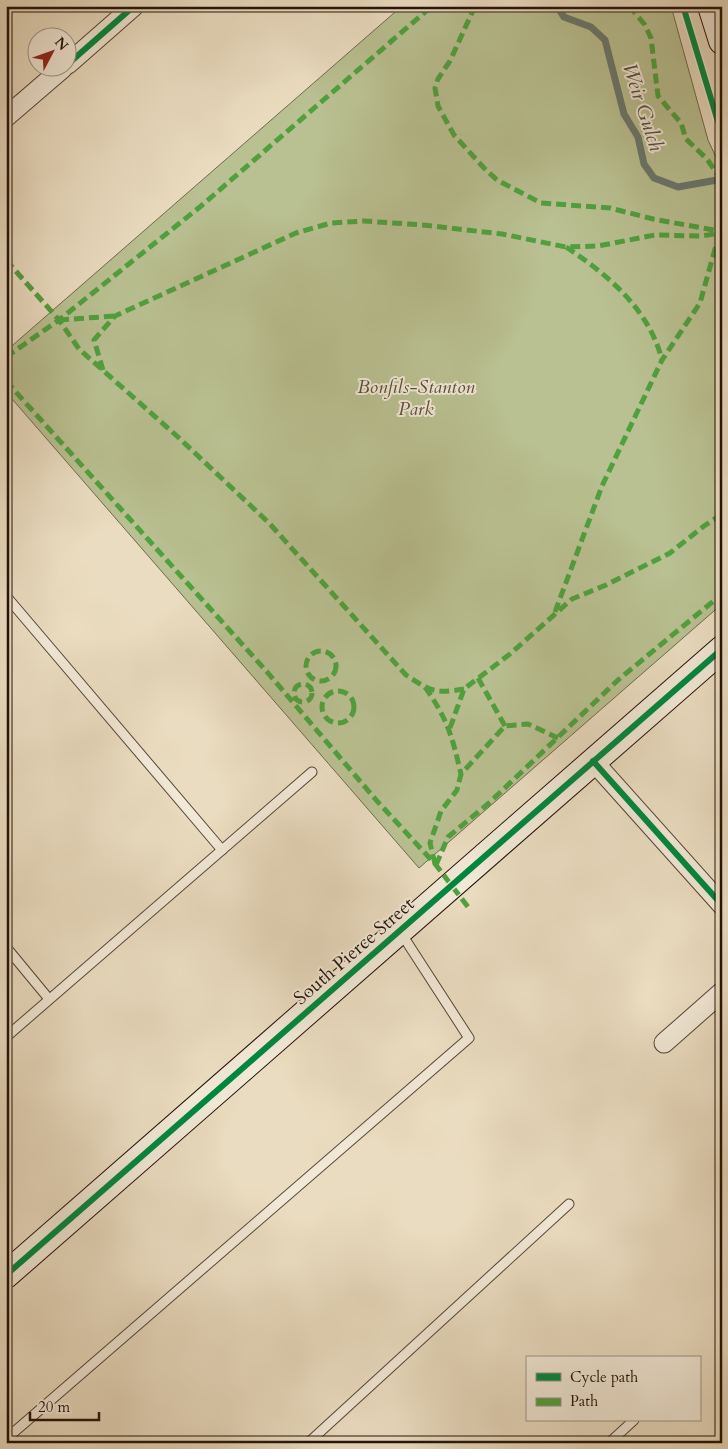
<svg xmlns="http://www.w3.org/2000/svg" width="728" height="1449" viewBox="0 0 728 1449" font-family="Cardo,serif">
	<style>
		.green { fill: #b9c091; stroke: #6e694d }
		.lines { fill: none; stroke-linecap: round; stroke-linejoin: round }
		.stream { stroke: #69786d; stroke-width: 7 }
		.lane-casing { stroke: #554437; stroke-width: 11 }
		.street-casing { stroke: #554437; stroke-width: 21 }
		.secondary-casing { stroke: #231209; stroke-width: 28 }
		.lane { stroke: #f1e8d6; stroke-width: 9 }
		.street { stroke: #f1e8d6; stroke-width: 19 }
		.secondary { stroke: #f1e8d6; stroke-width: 26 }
		.quiet { stroke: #50a03e; stroke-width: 5; stroke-dasharray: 10 5; stroke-linecap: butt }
		.cycleway-casing { stroke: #f1e8d6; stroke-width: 9 }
		.cycleway { stroke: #00873e; stroke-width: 6 }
		.labels { text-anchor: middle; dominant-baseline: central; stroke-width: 4; stroke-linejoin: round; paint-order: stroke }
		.park-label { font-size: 19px; font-style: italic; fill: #584f39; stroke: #f1e8d6 }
		.street-label { font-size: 19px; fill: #231209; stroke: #f1e8d6 }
		.water-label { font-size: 20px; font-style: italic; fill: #4c4e43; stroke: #f1e8d6 }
	</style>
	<rect width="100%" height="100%" fill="#eadcc0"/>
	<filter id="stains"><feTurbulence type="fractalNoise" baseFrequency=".004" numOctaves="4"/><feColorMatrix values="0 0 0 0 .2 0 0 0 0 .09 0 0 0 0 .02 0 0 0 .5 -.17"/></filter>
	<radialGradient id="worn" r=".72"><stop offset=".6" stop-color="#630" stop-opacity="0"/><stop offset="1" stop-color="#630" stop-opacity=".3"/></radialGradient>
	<path class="green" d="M402,6H671L708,140L722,170V604L419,868L6,392V351Z"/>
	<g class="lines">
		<path class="stream" d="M557,6L564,17L591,27L605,40L624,114L638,137L644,164L654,178L678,187L717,180"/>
		<g class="lane-casing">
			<g id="lane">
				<path d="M6,596L222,850"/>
				<path d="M6,947L49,999"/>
				<path d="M6,1037L312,772"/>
				<path d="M6,1439L469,1038L401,933"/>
				<path d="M308,1443L569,1204"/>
				<path d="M609,1443L634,1420"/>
			</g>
		</g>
		<g class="street-casing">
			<g id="street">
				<path d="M68,64L134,6"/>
				<path d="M6,117L63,68"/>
				<path d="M593,761L722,905"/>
				<path d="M664,1043L722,992"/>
			</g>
		</g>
		<g class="secondary-casing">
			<g id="secondary">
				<path d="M711,6L722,41"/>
				<path d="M6,1275L722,649"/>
			</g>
		</g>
		<use href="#lane" class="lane"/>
		<use href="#street" class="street"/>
		<use href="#secondary" class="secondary"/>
		<g class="quiet">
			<path d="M475,6L450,61L438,79L435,88L438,106L454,135L484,168L497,180L541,203L610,208L653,219L719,231"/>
			<path d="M629,6L645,25L651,38L658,96L681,123L686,139L707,159L722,181"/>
			<path d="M566,247C608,275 649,309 662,360"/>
			<path d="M6,260L59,320L79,349L178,437L269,523L406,675C430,691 435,694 464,689"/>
			<path d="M59,320L115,316"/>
			<path d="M6,357L59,320L201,206L432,6"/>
			<path d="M103,370L94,340L115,316L296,233L331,223L364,221L423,225L502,234L566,247L598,246L655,235L701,236L722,233"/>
			<path d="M6,381L268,673L377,801L436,865L468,907"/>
			<path d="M555,612L602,486L662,360L700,303L715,249L722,241"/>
			<circle cx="321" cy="666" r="15"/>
			<path d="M478,678L505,726"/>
			<circle cx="303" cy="693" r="9"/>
			<path d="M425,687C448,720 452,736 461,774"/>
			<circle cx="338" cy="707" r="16"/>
			<path d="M450,728L464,689L510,654L572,599L606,585L670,553L704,526L722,514"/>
			<path d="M435,864L430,843L441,811L457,790L461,774L505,726L528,724L558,738"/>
			<path d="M436,865L448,837L489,803L618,680L722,594"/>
		</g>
		<g class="cycleway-casing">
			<g id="cycleway">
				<path d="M683,6L722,135"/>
				<path d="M68,64L134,6"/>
				<path d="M593,761L722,905"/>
				<path d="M6,1275L722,649"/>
			</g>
		</g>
		<use href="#cycleway" class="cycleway"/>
	</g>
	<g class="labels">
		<g class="park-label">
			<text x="416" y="387">Bonfils-Stanton<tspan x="416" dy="22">Park</tspan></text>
		</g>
		<g class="street-label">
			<text transform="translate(354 951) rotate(-41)">South Pierce Street</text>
		</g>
		<g class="water-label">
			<text transform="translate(643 107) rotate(72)">Weir Gulch</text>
		</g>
	</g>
	<rect width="728" height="1449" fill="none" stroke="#eadcc0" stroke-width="25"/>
	<rect x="8" y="8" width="713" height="1434" fill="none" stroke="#231209" stroke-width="2.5"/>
	<rect x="12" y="12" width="703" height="1424" fill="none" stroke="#231209"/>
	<rect x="526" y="1356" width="175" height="65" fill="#f1e8d6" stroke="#9f9284"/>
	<rect x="536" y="1373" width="25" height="8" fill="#00873e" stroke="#9f9284"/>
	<text x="570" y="1382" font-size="15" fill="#231209">Cycle path</text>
	<rect x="536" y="1398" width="25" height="8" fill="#50a03e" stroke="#9f9284"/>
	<text x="570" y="1406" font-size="15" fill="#231209">Path</text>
	<g transform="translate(52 52) rotate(49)"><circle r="24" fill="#f1e8d6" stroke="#9f9284"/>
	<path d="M0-4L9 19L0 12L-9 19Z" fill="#8f2418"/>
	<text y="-8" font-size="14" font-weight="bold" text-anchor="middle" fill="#231209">N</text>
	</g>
	<path d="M30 1412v8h69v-8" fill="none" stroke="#231209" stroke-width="2.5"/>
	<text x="38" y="1412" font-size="15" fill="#231209" stroke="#f1e8d6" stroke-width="4" paint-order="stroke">20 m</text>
	<rect width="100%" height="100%" filter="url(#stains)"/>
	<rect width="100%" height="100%" fill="url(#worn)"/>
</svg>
